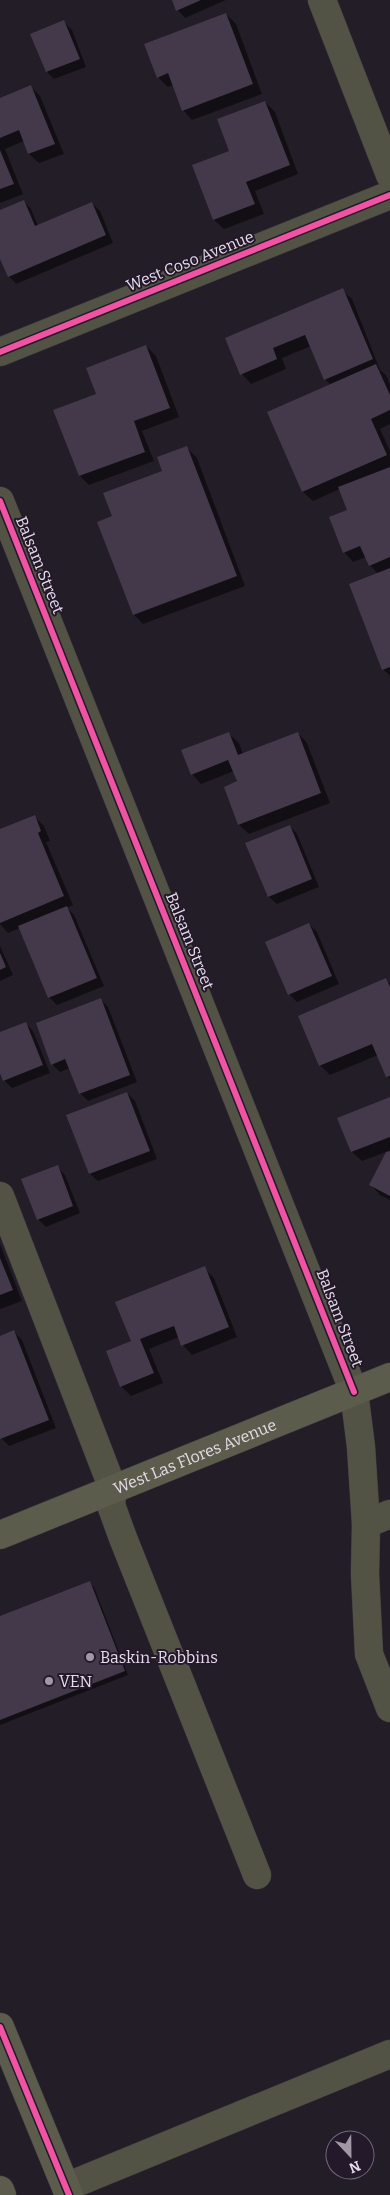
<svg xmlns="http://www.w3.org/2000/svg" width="390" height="2195" viewBox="0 0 390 2195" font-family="Bitter,serif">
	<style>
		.shadow { fill: #0007 }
		.building { fill: #43394a }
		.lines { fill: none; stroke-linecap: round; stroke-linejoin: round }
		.minor-casing { stroke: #3e3941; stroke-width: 29 }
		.major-casing { stroke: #3e3941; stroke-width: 29 }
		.minor { stroke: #525345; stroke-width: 28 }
		.major { stroke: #5b5c4b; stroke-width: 28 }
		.cycleway-casing { stroke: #24192b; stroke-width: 9 }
		.cycleway { stroke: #f153a3; stroke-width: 6 }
		.poi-dot { fill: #a099a5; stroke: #24192b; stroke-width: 2 }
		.labels { text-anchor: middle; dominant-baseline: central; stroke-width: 4; stroke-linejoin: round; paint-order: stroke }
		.street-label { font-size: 16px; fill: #e4dce9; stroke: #24192b }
		.poi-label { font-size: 16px; fill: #e4dce9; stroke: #24192b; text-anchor: start }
	</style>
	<rect width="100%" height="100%" fill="#231d27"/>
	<g class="shadow">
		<path d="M173,0H226L185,18L178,10Z"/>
		<path d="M226,14L236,24L262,94L192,120L183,110L173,85L168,87L158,77Z"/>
		<path d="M64,22L72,30L86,67L54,79L47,72Z"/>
		<path d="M31,87L40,96L64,154L39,163L29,154L24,141L5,149L23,194L0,203V99Z"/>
		<path d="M265,102L275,112L298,174L255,191L264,214L224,229L214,220L194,165L231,152Z"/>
		<path d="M24,201L31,209L38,226L92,203L100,211L113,243L16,284L9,276L0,256V211Z"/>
		<path d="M342,290L352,299L380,370L386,375L390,385V424L380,429L390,451V676L383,669L378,574L370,565L366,557L353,562L344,552L348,511L340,489L313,501L303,492L268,413L331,385L325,379L311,346L282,358L286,369L251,384L242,374Z"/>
		<path d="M146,346L156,356L179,417L142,431L154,461L89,485L80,476L97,395Z"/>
		<path d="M187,448L197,458L245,586L143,624L134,615L99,522L113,517Z"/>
		<path d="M298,733L307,743L330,803L249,834L239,825L225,787L238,782L234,771L201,784L192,774L229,734L239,743L243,754Z"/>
		<path d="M34,816L44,826L50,841L46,842L73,905L67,908L74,915L104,986L57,1005L49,997L20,928L8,933L0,924V830Z"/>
		<path d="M290,826L297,834L319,887L277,904L269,897Z"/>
		<path d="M309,924L317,932L339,984L297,1002L289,994Z"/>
		<path d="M0,946L13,975L0,981Z"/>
		<path d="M386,980L390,984V1080L378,1055L330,1075L320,1065Z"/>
		<path d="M100,999L108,1007L137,1082L88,1101L80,1093L70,1068L60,1072L52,1064Z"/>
		<path d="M25,1023L33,1031L50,1073L12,1088L4,1080L0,1070V1033Z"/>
		<path d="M127,1093L135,1101L157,1159L98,1181L90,1174L68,1116Z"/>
		<path d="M390,1098V1200L380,1195L371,1185L389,1151L362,1161L352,1152L339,1119Z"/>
		<path d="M57,1167L65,1175L80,1213L46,1227L38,1219Z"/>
		<path d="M0,1244L22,1301L0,1309Z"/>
		<path d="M204,1268L214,1278L237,1337L192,1355L183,1345L179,1337L149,1349L163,1383L131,1396L121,1386L133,1342Z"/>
		<path d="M14,1332L22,1340L56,1428L9,1446L0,1437V1337Z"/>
		<path d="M89,1583L94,1587L128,1675L0,1725V1617Z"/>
	</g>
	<g class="building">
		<path d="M172,0H201L176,11Z"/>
		<path d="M226,13L253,84L182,111L168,73L157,78L144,44Z"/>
		<path d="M64,20L80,59L46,72L30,34Z"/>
		<path d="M31,85L55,144L28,154L19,130L0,138V98Z"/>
		<path d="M265,101L290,165L246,182L255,204L213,220L192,165L229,151L217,119Z"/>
		<path d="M0,150L14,184L0,189Z"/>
		<path d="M24,200L35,226L92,202L106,235L8,277L0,259V210Z"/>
		<path d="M343,288L373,359L324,380L305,335L273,348L277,359L240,375L225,338Z"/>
		<path d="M146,345L170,408L134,421L145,452L79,476L53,410L96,394L86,368Z"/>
		<path d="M376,364L390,395V410L371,419L387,455L302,492L267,412Z"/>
		<path d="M187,446L237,576L133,615L97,522L112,516L103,493L162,471L157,457Z"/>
		<path d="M390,467V557L369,566L360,546L343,553L329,517L347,510L338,487Z"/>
		<path d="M390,568V667L382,670L349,584Z"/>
		<path d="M229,732L238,755L298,732L321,793L238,825L224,787L237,781L228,760L191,775L181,750Z"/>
		<path d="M35,815L41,831L38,833L64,896L0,923V829Z"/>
		<path d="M290,825L312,879L268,897L245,843Z"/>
		<path d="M67,906L97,978L48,998L18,926Z"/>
		<path d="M309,923L332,976L288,995L265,942Z"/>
		<path d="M0,953L6,967L0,970Z"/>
		<path d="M386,978L390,987V1076L386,1077L372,1044L319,1066L298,1016Z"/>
		<path d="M101,998L130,1075L79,1094L65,1059L51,1065L36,1023Z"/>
		<path d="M26,1022L43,1065L3,1081L0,1073V1032Z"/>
		<path d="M127,1092L150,1151L89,1174L66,1115Z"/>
		<path d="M390,1097V1137L351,1152L337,1118Z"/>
		<path d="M390,1151V1196L369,1185L386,1152Z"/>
		<path d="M58,1165L73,1206L37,1220L21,1179Z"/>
		<path d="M0,1258L13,1290L0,1295Z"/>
		<path d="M205,1266L229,1327L181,1346L174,1326L140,1339L154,1373L120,1387L106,1351L131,1341L115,1302Z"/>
		<path d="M14,1330L49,1420L0,1439V1336Z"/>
		<path d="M90,1581L125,1671L0,1720V1616Z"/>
	</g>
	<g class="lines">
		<g class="minor-casing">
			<g id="minor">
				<path d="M322,0L390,175"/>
				<path d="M0,352L390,195"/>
				<path d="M0,501L354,1392L361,1447L366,1524L365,1574L369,1654L390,1708"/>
				<path d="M0,1196L113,1489L111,1505L123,1538L257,1875"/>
				<path d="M366,1524L390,1514"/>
				<path d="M66,2187L390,2054"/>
			</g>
		</g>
		<g class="major-casing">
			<g id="major">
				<path id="s1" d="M0,1535L390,1377"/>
				<path d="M0,2027L69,2195"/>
				<path d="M0,2190L2,2195"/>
			</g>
		</g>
		<use href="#minor" class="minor"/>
		<use href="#major" class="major"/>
		<g class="cycleway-casing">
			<g id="cycleway">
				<path d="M0,352L390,195"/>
				<path d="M0,501L354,1392"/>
				<path d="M0,2027L69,2195"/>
			</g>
		</g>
		<use href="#cycleway" class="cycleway"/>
	</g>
	<g class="poi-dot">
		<circle cx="90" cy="1657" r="5"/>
		<circle cx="49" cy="1681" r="5"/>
	</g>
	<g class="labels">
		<g class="street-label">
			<text transform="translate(190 261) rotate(-22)">West Coso Avenue</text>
			<text transform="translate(40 565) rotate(68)">Balsam Street</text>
			<text transform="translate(190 941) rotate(68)">Balsam Street</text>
			<text transform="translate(340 1318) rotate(69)">Balsam Street</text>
			<text stroke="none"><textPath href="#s1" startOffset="210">West Las Flores Avenue</textPath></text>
		</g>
		<g class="poi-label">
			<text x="100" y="1657">Baskin-Robbins</text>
			<text x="59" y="1681">VEN</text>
		</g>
	</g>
	<g transform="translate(350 2155) rotate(158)"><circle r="24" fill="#24192b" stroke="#716777"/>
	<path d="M0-4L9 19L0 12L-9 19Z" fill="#a099a5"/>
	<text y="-8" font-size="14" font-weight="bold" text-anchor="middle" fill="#e4dce9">N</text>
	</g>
</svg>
